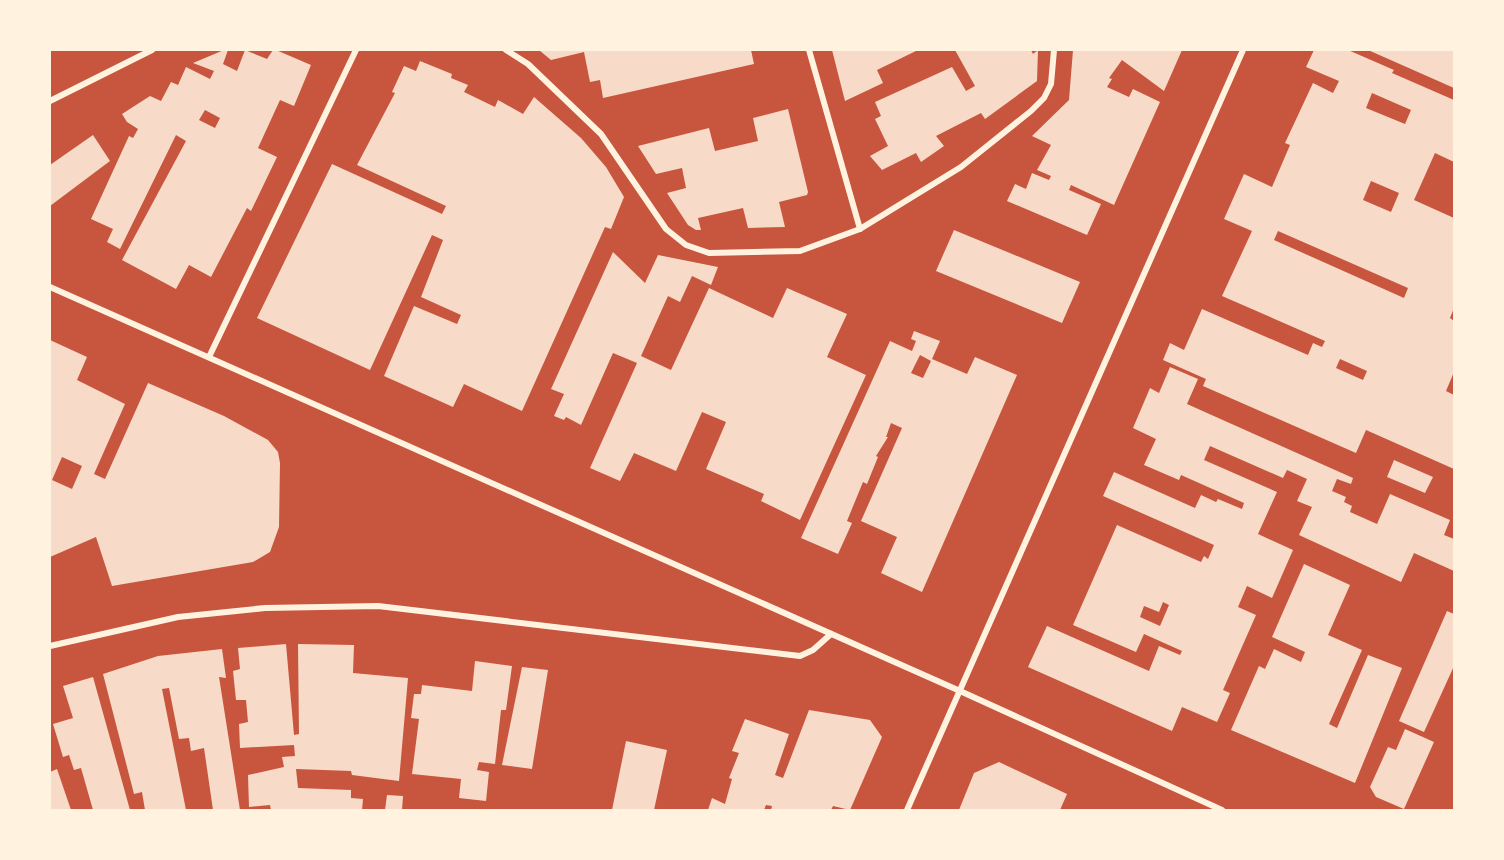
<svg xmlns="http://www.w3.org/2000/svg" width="1504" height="860" viewBox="0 0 1504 860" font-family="'PT Serif',serif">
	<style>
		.building { fill: #f7dbc8; fill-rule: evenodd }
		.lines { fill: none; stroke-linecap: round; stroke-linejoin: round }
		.minor { stroke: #fff3e0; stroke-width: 6 }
	</style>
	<rect width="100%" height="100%" fill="#c8553d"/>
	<g class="building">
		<path d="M224,50H228L223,64L237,71L245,50L267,59L273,50H276L311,65L294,106L280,100L258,148L277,157L251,211L247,208L211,277L189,265L176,289L122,260L186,141L176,135L120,249L107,242L113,229L91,219L129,136L133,138L138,129L127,122L122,114L150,96L161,101L171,82L178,85L186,67L210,79L214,71L193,63ZM205,110L220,118L215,128L199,120Z"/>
		<path d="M539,50H751L754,64L603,98L600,80L590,82L584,52L551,60Z"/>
		<path d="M832,50H918L877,70L883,83L845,101Z"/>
		<path d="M955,50H1031L1033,54L1038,50L1037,81L985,119L981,113L936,136L944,146L921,162L916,153L882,170L870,156L888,146L875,119L881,116L875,102L952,67L966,91L975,86Z"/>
		<path d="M1073,50H1182L1164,91L1122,60L1109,78L1112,79L1107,87L1129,97L1133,89L1160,102L1114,205L1071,185L1069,190L1101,204L1087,235L1007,201L1015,184L1026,189L1032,173L1049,180L1051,176L1037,170L1051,145L1032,136L1069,100Z"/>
		<path d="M1314,50H1348L1394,70L1392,73L1454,100V162L1435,153L1414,200L1454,218V308L1450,318L1454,321V372L1446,391L1454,395V469L1366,430L1356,453L1203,386L1206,379L1163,360L1170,343L1184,350L1202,309L1308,355L1313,343L1322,347L1325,341L1222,296L1252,231L1224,219L1244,174L1272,187L1290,145L1285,143L1313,83L1333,93L1339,81L1306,67ZM1372,93L1411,110L1405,124L1366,108ZM1371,181L1399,193L1391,212L1363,200ZM1278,231L1408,288L1404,298L1274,240ZM1340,359L1367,371L1363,380L1336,368Z"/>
		<path d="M1368,50H1454V88Z"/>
		<path d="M420,61L452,74L451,78L468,85L464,92L495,107L498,100L523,114L534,97L581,138L606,167L624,197L611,229L605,227L522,411L464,384L453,407L384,376L414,306L457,324L461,315L421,297L443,240L432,235L370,370L257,318L332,164L442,214L446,206L357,165L395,93L392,92L404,66L416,71Z"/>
		<path d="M788,109L808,192L807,195L779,202L785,227L748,228L743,208L698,218L701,230H696L688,225L667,193L686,188L682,168L656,174L638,146L709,128L715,151L758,141L753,118Z"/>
		<path d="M93,135L110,161L50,206V165Z"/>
		<path d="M954,230L1080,282L1062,323L936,271Z"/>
		<path d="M613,252L645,283L658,255L718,267L711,285L692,276L680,302L668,296L641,356L671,370L709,288L773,318L787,288L847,314L827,357L866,375L800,520L761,501L764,494L706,469L726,422L702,412L676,471L634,453L620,481L590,468L637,363L613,353L581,425L566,417L564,420L554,416L564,394L551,389Z"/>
		<path d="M914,331L940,341L932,359L967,374L975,357L1017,375L922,592L881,573L897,537L861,521L902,428L891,423L886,437H888L876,456L878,457L867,484L863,482L847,521L852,523L838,554L801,538L890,341L912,351L916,341L911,339ZM920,355L931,361L923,378L911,373Z"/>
		<path d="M50,340L87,357L77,380L125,404L94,474L105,479L148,383L224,416L268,440L278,452L280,463L279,527L270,552L253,562L112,586L96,537L50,557ZM62,457L82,466L72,489L52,480Z"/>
		<path d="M1170,367L1198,379L1187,404L1353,478L1351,484L1337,479L1332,491L1346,497L1344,502L1352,506L1350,512L1377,524L1390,494L1450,520L1444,535L1454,539V571L1414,553L1401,582L1299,535L1312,507L1297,501L1307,479L1287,470L1283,478L1210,446L1204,460L1277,492L1258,534L1293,550L1272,598L1247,586L1238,607L1256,615L1223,690L1230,693L1217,722L1182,707L1172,731L1028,667L1047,626L1149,671L1159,646L1180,655L1182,651L1144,634L1136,652L1073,625L1117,525L1201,562L1204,556L1208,559L1214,545L1103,496L1114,472L1195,508L1201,495L1216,502L1218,499L1242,509L1244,503L1181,475L1179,480L1144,465L1156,439L1133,428L1150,388L1159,393ZM1163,602L1169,605L1160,626L1140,617L1144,606L1159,612Z"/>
		<path d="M1394,460L1433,477L1425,493L1387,477Z"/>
		<path d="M1304,564L1350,585L1328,635L1362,650L1329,724L1337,728L1368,655L1402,668L1355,783L1231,730L1259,666L1265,669L1274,649L1301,662L1305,652L1272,637Z"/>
		<path d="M1447,611L1454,614V666L1424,732L1399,721Z"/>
		<path d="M286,644L294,735L299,734L298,644L354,645L353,673L408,678L399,781L352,775L351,771L296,769L298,788L351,790V798L363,799L362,810H271L270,805L249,807L248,775L284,767L282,757L295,756L294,745L240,748L239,724L248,722L246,700H236L233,671L240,669L238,648Z"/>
		<path d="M222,649L226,678L219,677L240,810H213L204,748L191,751L189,738L179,739L169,688L162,689L186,810H145L142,792L134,794L103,674L158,656Z"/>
		<path d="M475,661L512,666L506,710H501L495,764L479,762L477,770L489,772L486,801L459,798L461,779L412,774L419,719L411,718L414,694H421L422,685L472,691Z"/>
		<path d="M522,667L548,670L532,769L502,765Z"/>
		<path d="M93,677L130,810H93L81,768L74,770L69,755L63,757L53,724L73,718L63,686Z"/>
		<path d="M809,710L870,720L882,737L850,810L833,806L831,810H771L772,806L766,805L764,810H708L712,798L725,804L732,779L729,778L739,753L732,751L745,719L789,734L775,775L783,778Z"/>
		<path d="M1405,729L1434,742L1404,809L1376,797L1370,787L1388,747L1396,750Z"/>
		<path d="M626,741L667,750L654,810H612Z"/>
		<path d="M999,762L1067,794L1060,810H959L974,773Z"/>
		<path d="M57,769L71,810H51L50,772Z"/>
		<path d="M387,795L403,796L402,810H385Z"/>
	</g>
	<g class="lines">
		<g class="minor">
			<path d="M506,50L528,64L601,134L666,229L686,245L709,253L800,251L860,229L961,167L1031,111L1044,98L1051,84L1054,50"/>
			<path d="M809,50L860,229"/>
			<path d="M50,101L152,50"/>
			<path d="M50,287L960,691L1222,810"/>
			<path d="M209,357L356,50"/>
			<path d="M50,646L178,617L265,608L378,606L800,656L813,650L831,634"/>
			<path d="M907,810L1243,50"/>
		</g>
	</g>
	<rect width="1504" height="860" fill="none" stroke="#fff3e0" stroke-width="102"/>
</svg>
